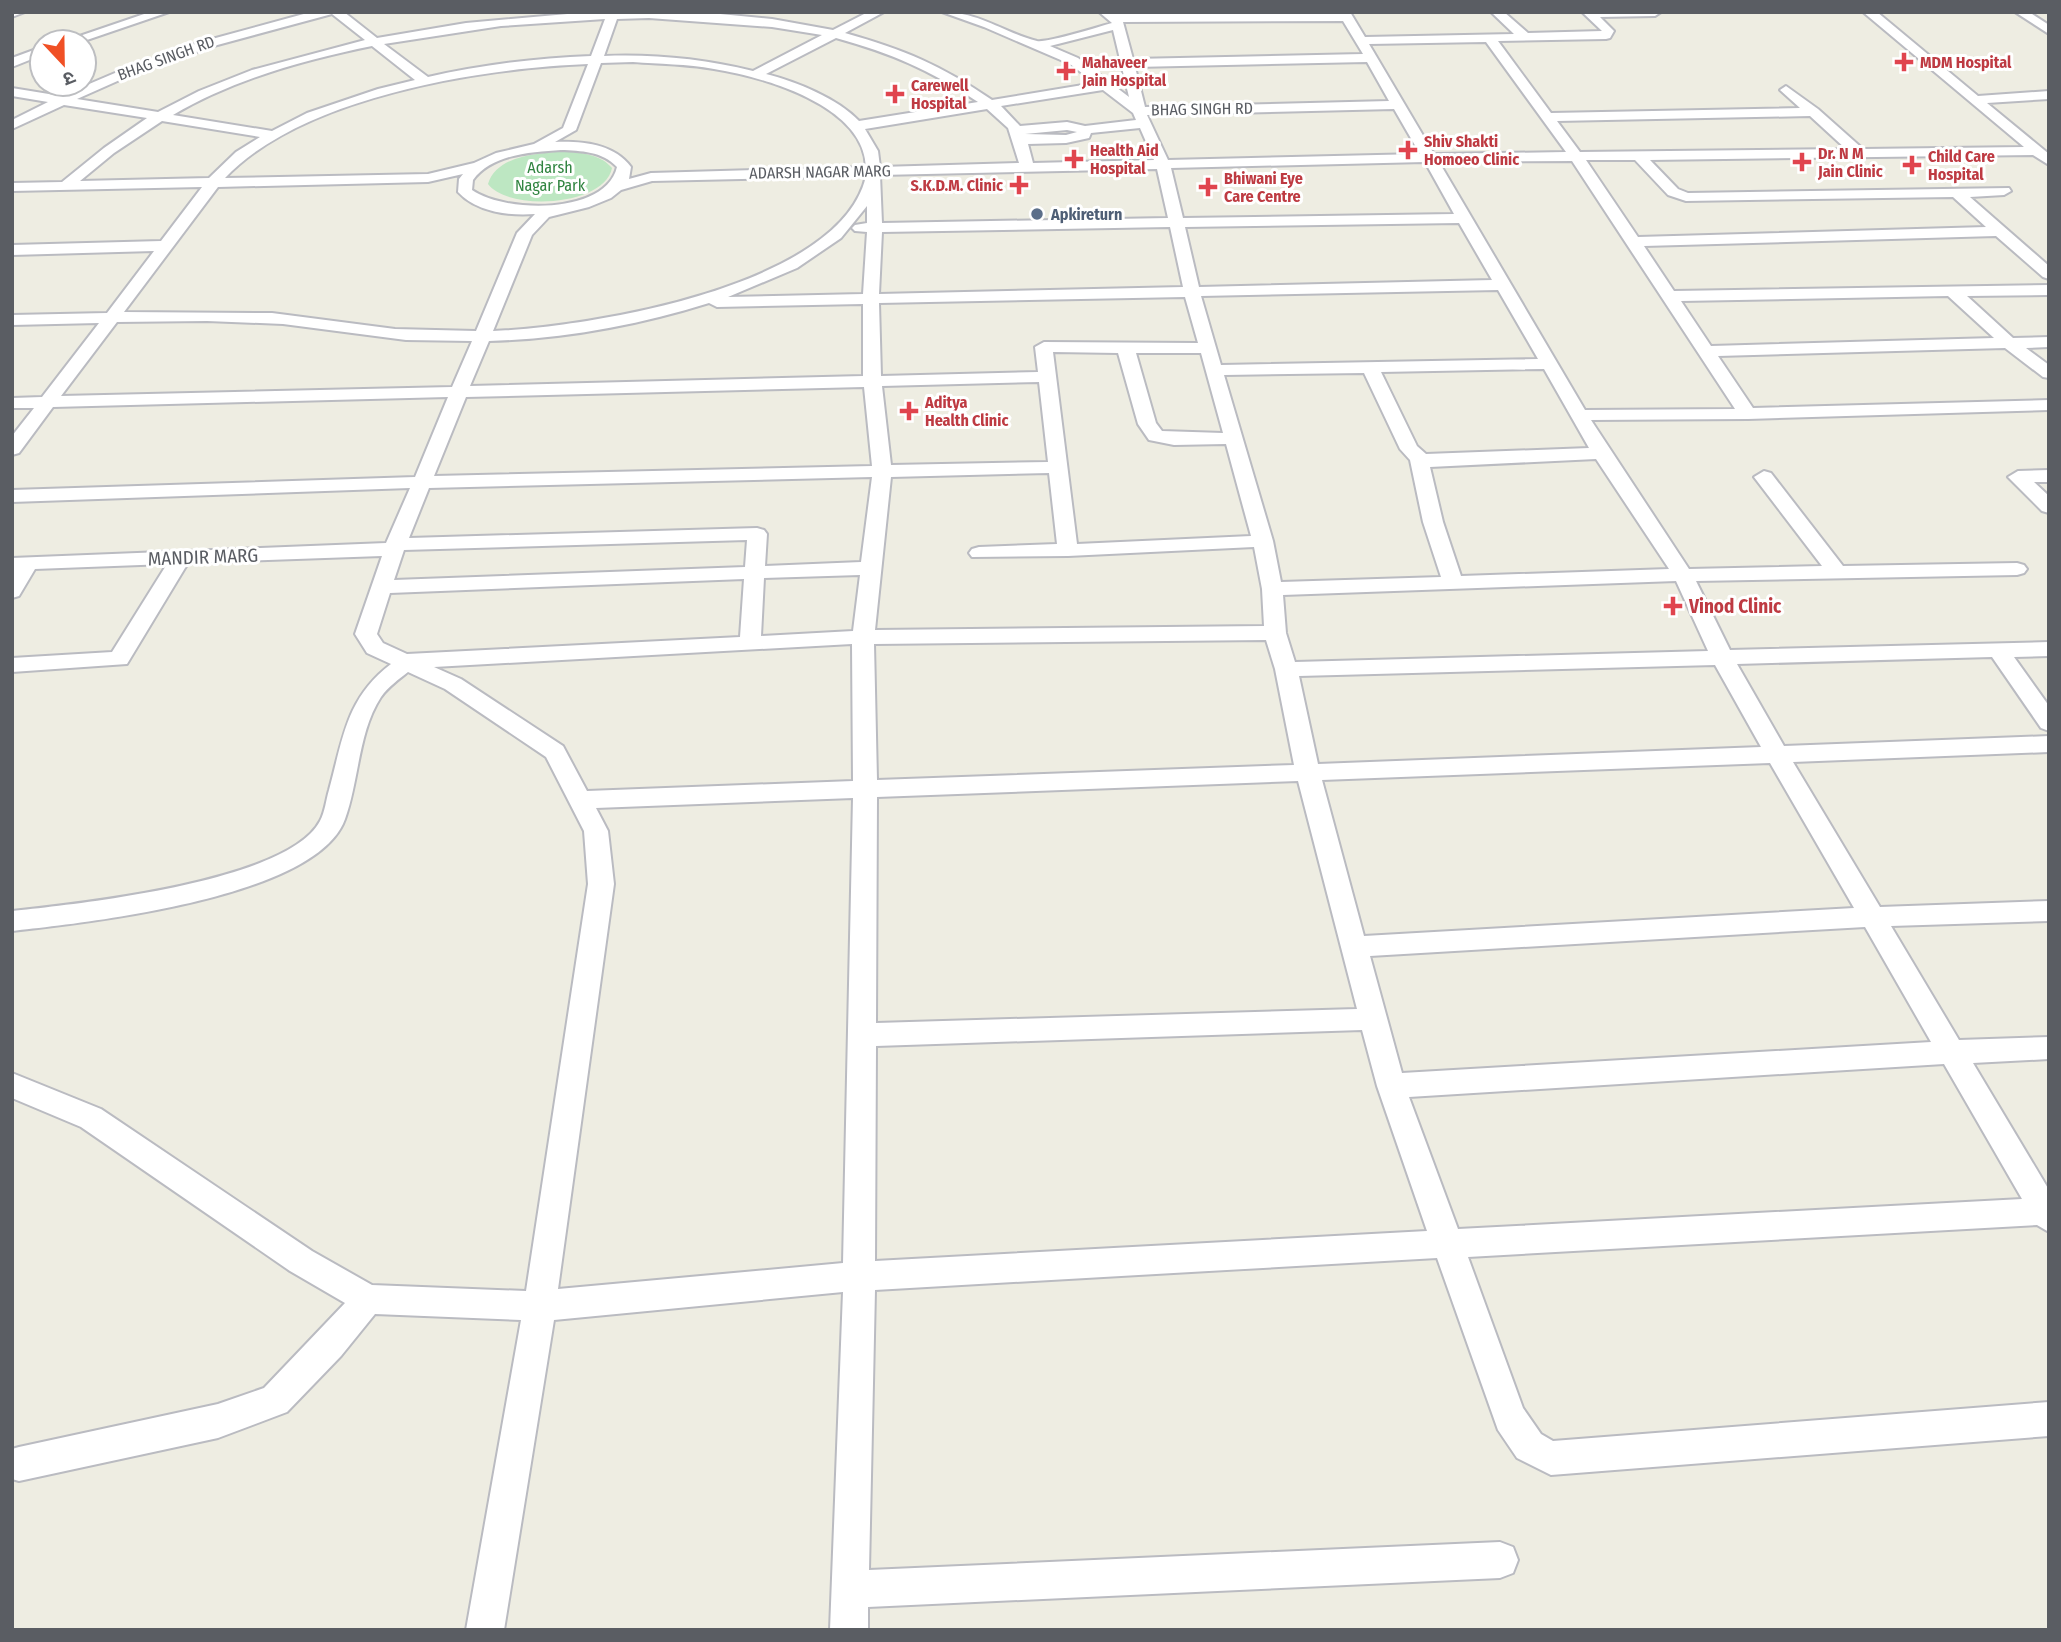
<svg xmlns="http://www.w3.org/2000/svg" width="2061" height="1642" viewBox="0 0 2061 1642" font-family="'Fira Sans Condensed','Noto Sans Devanagari',sans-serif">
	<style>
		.green { fill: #bde7c2 }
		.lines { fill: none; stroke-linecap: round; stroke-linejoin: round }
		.minor-casing { stroke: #babbc1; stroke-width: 4 }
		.minor { fill: #fff; fill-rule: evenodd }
		.health-dot { fill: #e0444e; stroke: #fff; stroke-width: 2.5 }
		.service-dot { fill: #5c6f8a; stroke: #fff; stroke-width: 2.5 }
		.labels { text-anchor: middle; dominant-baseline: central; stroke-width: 6; stroke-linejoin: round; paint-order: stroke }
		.far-street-label { font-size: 16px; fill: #5a5d63; stroke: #fff }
		.far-health-label { font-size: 16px; font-weight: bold; fill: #be3a42; stroke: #fff; text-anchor: start }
		.far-park-label { font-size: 16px; fill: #308440; stroke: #fff }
		.far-service-label { font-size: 16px; font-weight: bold; fill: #4e5e75; stroke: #fff; text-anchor: start }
		.street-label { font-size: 19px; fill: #5a5d63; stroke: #fff }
		.health-label { font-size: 19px; font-weight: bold; fill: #be3a42; stroke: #fff; text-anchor: start }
	</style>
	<rect width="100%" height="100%" fill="#eeede2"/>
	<path class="green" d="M569,151C586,154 601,155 612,168C605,206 509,212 488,184C497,154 542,153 569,151Z"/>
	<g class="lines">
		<g class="minor-casing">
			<g id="minor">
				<path d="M12,12H25L12,17Z"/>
				<path d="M150,12H169L81,42H62Z"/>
				<path d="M311,12H344L377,38L466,23L590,12L710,13L772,19L833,30L868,12H884L845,33C905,50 941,65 992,100L1095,83L1070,64L984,27L942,12C980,12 1002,32 1037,41C1047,43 1098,27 1112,23L1099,12H1121V14L1350,12L1365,37L1514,34L1491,12H1504L1528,33L1602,31L1582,12H1661L1655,16L1600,17L1614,31L1610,38L1606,39L1498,41L1551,113L1800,108L1780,90L1786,86L1818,109L1863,149L2024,147L1863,12H1877L1978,96L2049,91V99L1987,103L2049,154V165L2033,155L1650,160L1678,189L1688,193L2009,188L2011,191L2004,195L1970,197L2049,266V279L2043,277L1996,236L1644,246L1674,291L2049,285V295L1967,296L2013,338L2049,337V347L2026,348L2049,365V378L2043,377L2005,348L1718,356L1753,408L2049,400V410L1748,419L1591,420L1689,569L1822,566L1754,477L1764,471L1771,473L1843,566L2017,563L2024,565L2027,569L2024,573L2017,575L1696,581L1730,650L2049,642V656L2014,657L2049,706V731L2041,728L1992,657L1737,664L1784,746L2049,736V752L1793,762L1880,907L2049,901V921L1891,926L1959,1040L2049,1037V1059L1973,1063L2049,1190V1232L2037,1225L1468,1257L1523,1408L1541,1434L1553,1441L2049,1402V1436L1551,1475L1517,1458L1498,1430L1437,1258L875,1290L869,1570L1500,1542L1513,1547L1518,1560L1513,1573L1500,1578L868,1607V1630H830L843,1292L554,1320L504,1630H466L521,1320L375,1314L341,1356L287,1412L218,1438L19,1481L12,1479V1449L19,1447L218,1404L264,1388L345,1303L290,1271L81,1127L12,1098V1073L101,1109L312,1251L372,1285L526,1291L588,884L584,831L546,757L445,689L408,672C399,679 388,687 381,697C358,732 359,781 345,819C317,898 86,923 12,931V911C77,904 288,882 320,821C325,812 326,800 329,790C343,739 346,698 391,664L367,653L355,634L382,556L188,563L127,664L12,672V658L112,652L167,564L35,569L19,596L12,598V558L386,543L410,488L12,502V490L415,477L448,397L53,407L19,453L12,455V436L34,408H12V398L42,397L99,323L12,325V315L107,313L154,251L12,255V245L161,241L202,187L12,191V183L62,182L104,148L147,118L64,105L12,129V120L48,102L12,96V88L61,96L122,70L201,42ZM332,14L365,40L252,70L199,91L158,112L77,99L131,75L210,47ZM649,18L772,27L822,35L753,71C704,59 654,54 604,56L617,19ZM605,19L591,56C536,58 481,65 428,77L384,44L501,26ZM1343,21L1363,54L1133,59L1123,22ZM1113,30L1129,97L1078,58L1050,46ZM836,38C893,54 928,69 978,102L859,121C837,98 797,82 766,74ZM1486,42L1566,152L1434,154L1369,44ZM372,46L415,80L378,89L307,113L272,131L173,115C234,79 304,60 372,46ZM633,62C659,64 687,64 714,69C763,77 864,105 866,167L651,173L629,179L631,167C614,144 583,141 555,142L576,130L601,63ZM1367,62L1389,101L1145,107L1135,67ZM588,64L563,128L534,144L496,153L474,163L428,174L225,178C301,97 481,68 588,64ZM1103,90L1133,113L1136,120L1085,126L1067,122L1020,126L1001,106ZM987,109L1008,128L1019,163L880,167L878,151L865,129ZM1394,109L1420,154L1168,160L1147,115ZM1810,116L1846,149L1580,152L1557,121ZM162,121L260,137L236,152L209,178L80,181L114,153ZM1140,128L1154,160L1033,163L1028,144L1066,143L1089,138L1091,133ZM1067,130L1077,132L1066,135L1025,134ZM561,150C581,151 602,151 617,167C606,215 505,213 472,190L473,180C492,154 532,152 561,150ZM1586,160H1635L1668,195L1686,201L1953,197L1986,227L1638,237ZM1572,161L1735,409L1585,410L1439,162ZM1425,162L1454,214L1183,218L1171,168ZM1157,169L1168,218L882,223L880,175ZM463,174L459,179L458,192C476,212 509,216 535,214L517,233L476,331L395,329L272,313L124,312L218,187L428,182ZM866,176C841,287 588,327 493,331L532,235L549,217L589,207L611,198L621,190L652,181ZM867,206V223L855,225L852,228L855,231L867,232L863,294L728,297L797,268L841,238ZM1459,223L1492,280L1199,287L1185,227ZM1170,227L1183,287L879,294L882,232ZM1498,290L1538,359L1221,365L1201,296ZM1948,296L1994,338L1711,346L1681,301ZM1185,297L1198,343L1044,342L1035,347L1038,372L881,376L879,303ZM709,303L717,307L863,304V376L470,386L489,341C563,339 639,325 709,303ZM207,321L283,324L406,340L472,341L452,387L61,396L117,322ZM1053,352L1118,353L1138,424L1149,440L1174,445L1226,444L1251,536L1077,544ZM1136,353H1201L1223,433L1162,431L1156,423ZM1544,369L1589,448L1426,454L1417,446L1381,372ZM1364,373L1400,449L1410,460L1423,522L1441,577L1281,582L1273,541L1224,375ZM1039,382L1048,462L891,465L882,386ZM864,387L872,466L434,476L466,397ZM1596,459L1669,569L1461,576L1443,522L1430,467ZM1049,473L1057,544L979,547L972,549L969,553L972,557L1068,556L1254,547L1262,589L1264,626L875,630L891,477ZM872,477L861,562L765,566L767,534L764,530L757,528L409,538L429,488ZM747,540L745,567L394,580L404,550ZM860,575L853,631L761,636L764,578ZM744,579L740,637L407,654L383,643L377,634L390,593ZM1676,581L1708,651L1295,662L1286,633L1283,595ZM1266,640L1275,669L1294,765L877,780L874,644ZM852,644L853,781L587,791L563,746L461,679L434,667ZM1715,665L1761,747L1318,764L1299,676ZM1770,763L1854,908L1364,936L1322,780ZM1298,781L1357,1009L876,1023L877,797ZM853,798L843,1263L558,1289L614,884L608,831L596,808ZM1865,927L1931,1042L1402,1073L1370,956ZM1362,1030L1377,1086L1427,1231L875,1261L876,1046ZM1944,1064L2022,1199L1458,1229L1409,1097Z"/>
				<path d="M2015,12H2029L2049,25V34Z"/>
				<path d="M42,47V55L12,67V58Z"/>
				<path d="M2049,470V482H2034L2049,496V513L2042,511L2008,477L2018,471Z"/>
			</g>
		</g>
		<use href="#minor" class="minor"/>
	</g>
	<g class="health-dot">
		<path d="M1900.5 51.5h7v7h7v7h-7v7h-7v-7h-7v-7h7z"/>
		<path d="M1062.5 60.5h7v7h7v7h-7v7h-7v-7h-7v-7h7z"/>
		<path d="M891.5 83.5h7v7h7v7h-7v7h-7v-7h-7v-7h7z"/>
		<path d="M1404.5 139.5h7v7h7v7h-7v7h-7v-7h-7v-7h7z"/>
		<path d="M1070.5 148.5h7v7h7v7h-7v7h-7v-7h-7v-7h7z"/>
		<path d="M1798.5 151.5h7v7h7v7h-7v7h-7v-7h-7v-7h7z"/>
		<path d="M1908.5 154.5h7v7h7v7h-7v7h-7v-7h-7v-7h7z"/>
		<path d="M1015.5 174.5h7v7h7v7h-7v7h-7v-7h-7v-7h7z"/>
		<path d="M1204.5 176.5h7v7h7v7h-7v7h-7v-7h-7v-7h7z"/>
		<path d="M905.5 400.5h7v7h7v7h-7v7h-7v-7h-7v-7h7z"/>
		<path d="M1669.5 595.5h7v7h7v7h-7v7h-7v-7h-7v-7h7z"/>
	</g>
	<circle class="service-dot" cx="1037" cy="214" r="7"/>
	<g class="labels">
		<g class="far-street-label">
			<text transform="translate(166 58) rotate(-20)">BHAG SINGH RD</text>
			<text transform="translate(1202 109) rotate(-1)">BHAG SINGH RD</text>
			<text transform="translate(820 172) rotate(-1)">ADARSH NAGAR MARG</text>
		</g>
		<g class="far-health-label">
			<text x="1082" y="62">Mahaveer<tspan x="1082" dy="18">Jain Hospital</tspan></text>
			<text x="1920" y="62">MDM Hospital</text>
			<text x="911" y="85">Carewell<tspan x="911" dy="18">Hospital</tspan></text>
			<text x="1424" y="141">Shiv Shakti<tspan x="1424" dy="18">Homoeo Clinic</tspan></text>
			<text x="1090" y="150">Health Aid<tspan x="1090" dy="18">Hospital</tspan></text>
			<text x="1818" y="153">Dr. N M<tspan x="1818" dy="18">Jain Clinic</tspan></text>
			<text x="1928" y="156">Child Care<tspan x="1928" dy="18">Hospital</tspan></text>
			<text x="1224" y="178">Bhiwani Eye<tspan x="1224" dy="18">Care Centre</tspan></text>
			<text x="1003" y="185" text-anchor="end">S.K.D.M. Clinic</text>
			<text x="925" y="402">Aditya<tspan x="925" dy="18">Health Clinic</tspan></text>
		</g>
		<g class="far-park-label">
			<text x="550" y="167">Adarsh<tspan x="550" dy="18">Nagar Park</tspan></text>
		</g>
		<g class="far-service-label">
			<text x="1051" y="214">Apkireturn</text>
		</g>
		<g class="street-label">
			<text transform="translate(203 557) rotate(-2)">MANDIR MARG</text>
		</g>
		<g class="health-label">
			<text x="1689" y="606">Vinod Clinic</text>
		</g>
	</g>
	<rect width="2061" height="1642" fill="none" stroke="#5a5d63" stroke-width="28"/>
	<g transform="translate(63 63) rotate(158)"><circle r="33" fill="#ffffff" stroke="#bdbec1" stroke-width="2"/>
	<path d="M0-5L12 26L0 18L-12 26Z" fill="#f05025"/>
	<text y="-10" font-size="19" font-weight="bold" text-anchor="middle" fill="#5a5d63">उ</text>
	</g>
</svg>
